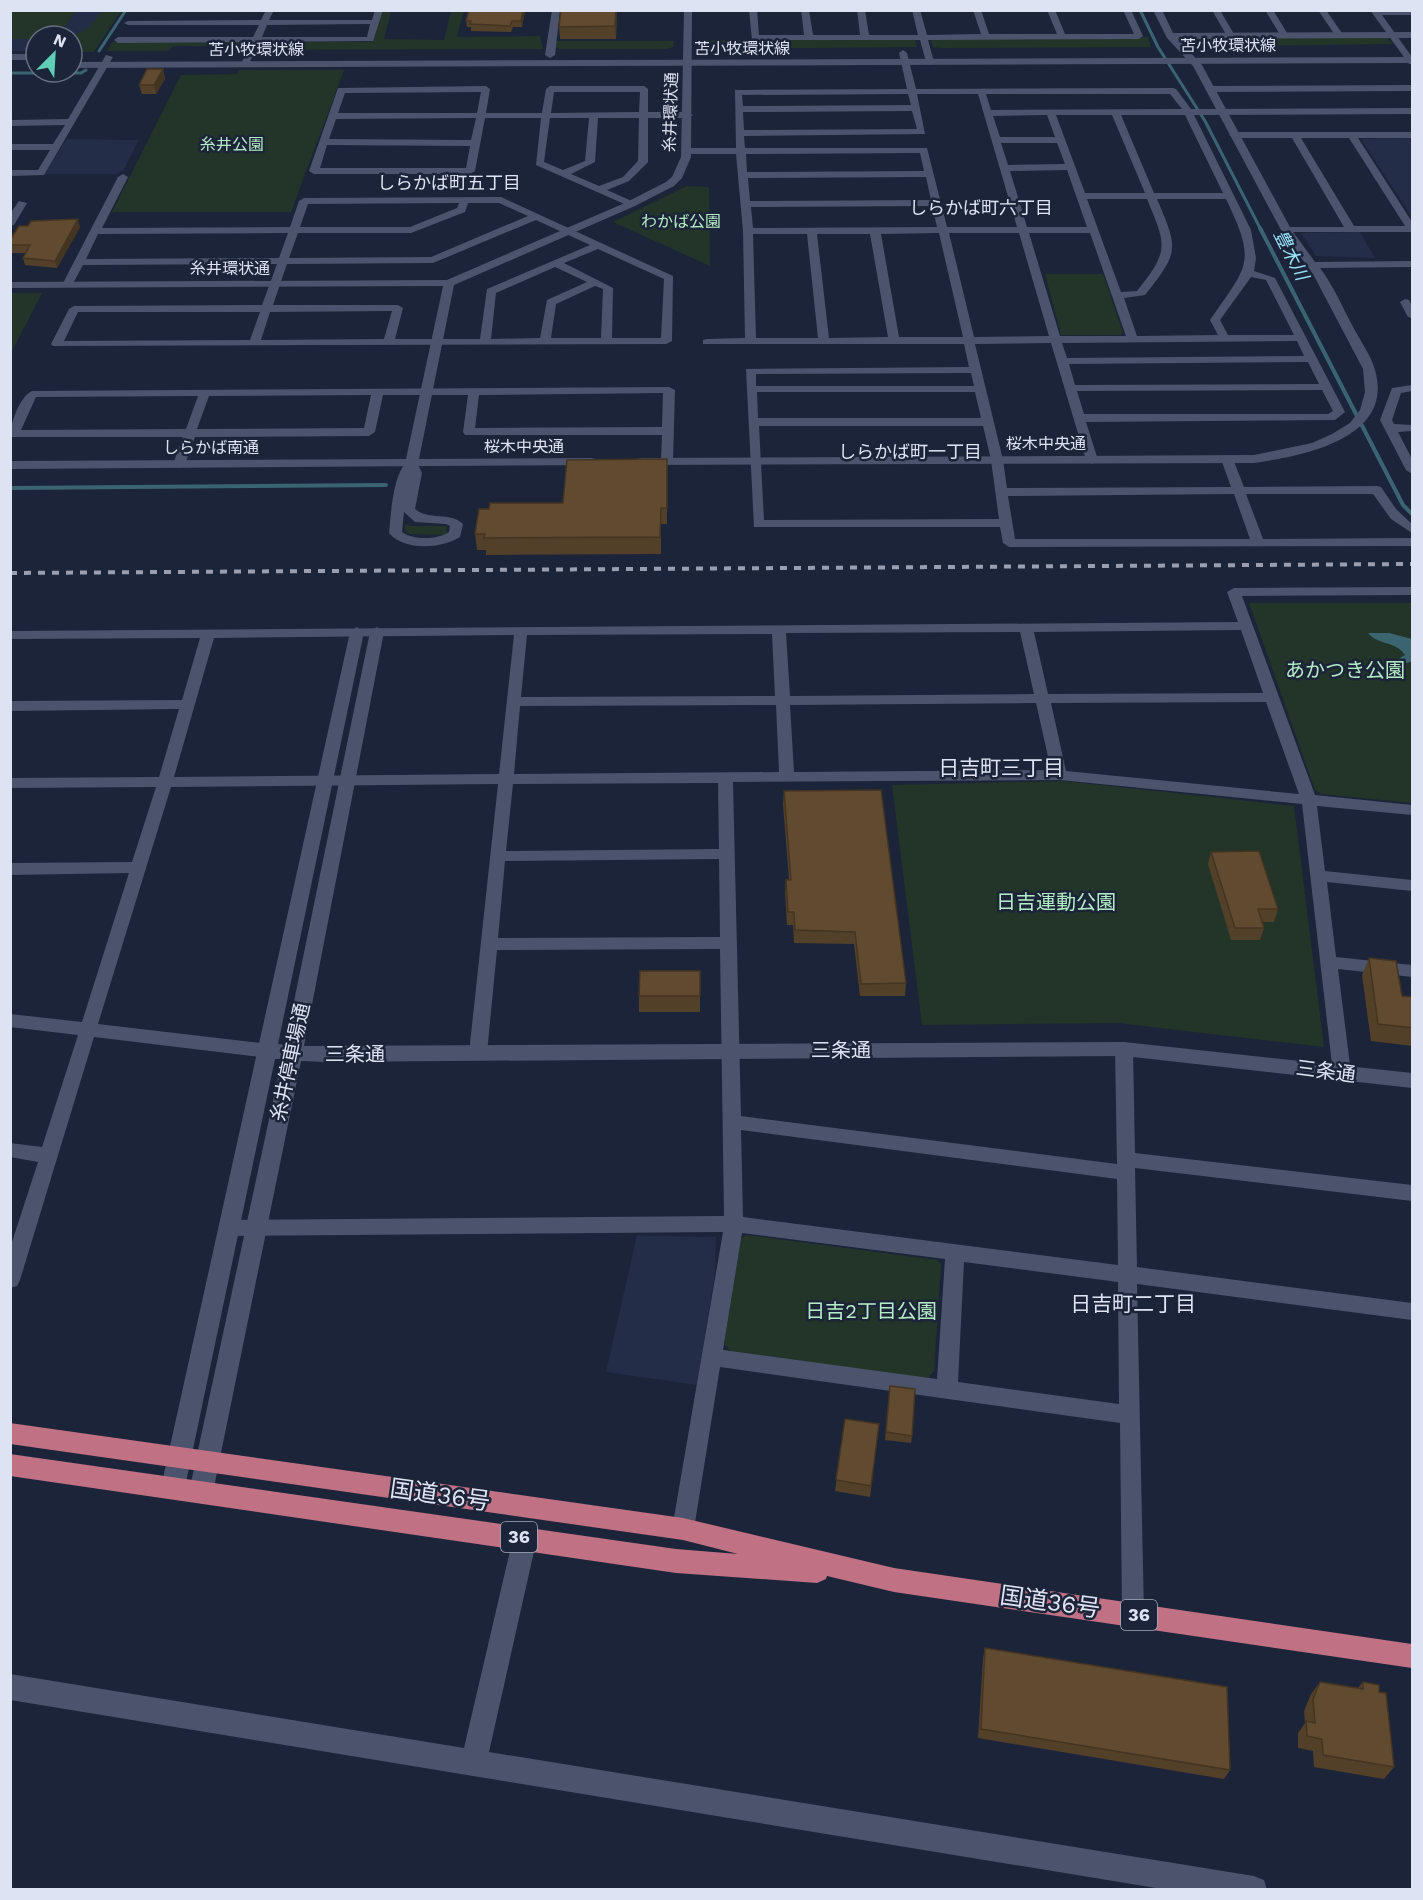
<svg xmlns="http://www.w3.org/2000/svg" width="1423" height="1900" font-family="'Work Sans','Noto Sans JP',sans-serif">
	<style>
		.built { fill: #232d48 }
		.green { fill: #223528 }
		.water { fill: #3a6570 }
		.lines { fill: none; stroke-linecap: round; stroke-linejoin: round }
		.stream-far1 { stroke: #3a6570; stroke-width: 3 }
		.stream { stroke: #3a6570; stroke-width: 4 }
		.minor { fill: #4b546c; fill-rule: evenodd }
		.tertiary { fill: #4b546c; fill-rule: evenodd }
		.secondary { fill: #4b546c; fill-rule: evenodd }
		.trunk { fill: #c07183; fill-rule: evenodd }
		.rail { stroke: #999fb1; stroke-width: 4; stroke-dasharray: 7 7; stroke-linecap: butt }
		.wall { fill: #534029 }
		.shaded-wall { fill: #443422 }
		.building { fill: #614b30; stroke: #443422; stroke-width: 1.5 }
		.labels { text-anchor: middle; stroke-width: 5; stroke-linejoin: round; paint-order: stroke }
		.far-street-label { font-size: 16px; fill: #dde3f2; stroke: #1c2439 }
		.far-park-label { font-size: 16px; fill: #b3edc4; stroke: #1c2439 }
		.far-neighbourhood-label { font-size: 18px; fill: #dde3f2; stroke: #1c2439 }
		.far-water-label { font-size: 18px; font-style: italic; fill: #97e4f8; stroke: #1c2439 }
		.shield { fill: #1c2439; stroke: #a3aaba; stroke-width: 1.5 }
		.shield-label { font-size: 18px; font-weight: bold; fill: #dde3f2 }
		.park-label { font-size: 20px; fill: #b3edc4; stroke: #1c2439 }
		.street-label { font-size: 20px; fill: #dde3f2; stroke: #1c2439 }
		.neighbourhood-label { font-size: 21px; fill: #dde3f2; stroke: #1c2439 }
		.near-street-label { font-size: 24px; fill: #dde3f2; stroke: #1c2439 }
	</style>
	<rect width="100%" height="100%" fill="#1c2439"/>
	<!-- built -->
	<g class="built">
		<polygon points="10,11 116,11 72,51 72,36 36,36 36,51 11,51"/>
		<polygon points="1412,138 1412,217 1361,139"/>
		<polygon points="66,139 139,140 123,171 116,174 45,174"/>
		<polygon points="1360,232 1375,258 1316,256 1301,233"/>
		<polygon points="637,1235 716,1237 715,1273 697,1385 606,1372"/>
	</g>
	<!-- green -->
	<g class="green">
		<polygon points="11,10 76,10 76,11 58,36 36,36 36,39 11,39"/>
		<polygon points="381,10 391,11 384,39 444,40 451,11 464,11 457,37 540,36 543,49 241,50 231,46 173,46 169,51 107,51 112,42 372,42"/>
		<polygon points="102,11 121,11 94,52 72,52 72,36 87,29"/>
		<polygon points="1148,37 1151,47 940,48 933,47 931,39"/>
		<polygon points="1183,38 1387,38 1393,44 1196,47 1187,45"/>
		<polygon points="702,40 915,40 917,47 707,49 703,48"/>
		<polygon points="556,41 674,41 673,47 666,49 562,49 556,48"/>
		<polygon points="239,70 344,70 291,212 112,212 181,75 237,74"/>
		<polygon points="687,186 709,187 710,266 613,222"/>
		<polygon points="1045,274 1103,274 1123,333 1119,335 1061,335"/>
		<polygon points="11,293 42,293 11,353 10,293"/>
		<polygon points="405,524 411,526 447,526 446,535 410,534 405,531"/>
		<polygon points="1249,603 1412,603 1412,803 1321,794 1315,790"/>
		<polygon points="1063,781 1294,806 1324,1047 1117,1023 922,1025 892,785"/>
		<polygon points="746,1235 937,1260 941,1264 934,1371 927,1379 731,1351 724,1344 741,1239"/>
	</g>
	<!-- water -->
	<path class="water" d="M1368 633H1389L1412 639V661C1407 664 1402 664 1398 659L1405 655C1396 641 1377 645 1368 633Z"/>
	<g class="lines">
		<!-- stream-far1 -->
		<g class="stream-far1">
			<polyline points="1140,10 1158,47 1205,121 1261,230"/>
			<polyline points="99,51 126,10"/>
			<polyline points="10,73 81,73 86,70"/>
		</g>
		<!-- stream -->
		<g class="stream">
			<polyline points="1260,228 1403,505 1412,514"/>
			<polyline points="10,488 386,485"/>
		</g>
		<!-- minor -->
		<g class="minor">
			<path d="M266 10H274L269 20H372L375 10H383L373 41 259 42 249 64 245 67 241 64 251 42 118 43 114 40 118 37H253L259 25H128L124 23 128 21 261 20ZM370 24 367 37H262L267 25Z"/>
			<polygon points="749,10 757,10 759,35 804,35 801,10 809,10 813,35 860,35 857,10 865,10 869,35 918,35 912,10 920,10 927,35 981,34 973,10 981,10 989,34 1057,34 1047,10 1055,10 1065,34 1134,34 1123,10 1131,10 1143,36 1139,39 928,40 934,62 930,65 926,62 920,40 752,40"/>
			<polygon points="1212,10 1220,10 1235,36 1234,38 1228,38"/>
			<polygon points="1265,10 1273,10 1289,36 1288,38 1282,38"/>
			<polygon points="1318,10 1326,10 1344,36 1343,38 1337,38"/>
			<polygon points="1370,10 1412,11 1412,15 1382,15 1412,57 1412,64 1409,64"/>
			<path d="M903 50 907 53 916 89 1173 88 1176 89 1191 109 1412 108V114L1194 115 1251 230 1256 258 1254 271 1275 278 1345 412 1335 420 1086 422 1098 460 1092 464 1086 460 1051 343 975 344 1003 460 1007 488 1231 487 1221 459 1227 455 1233 459 1244 487 1377 486 1381 487 1396 509 1412 524V533L1391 519 1373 494H1246L1263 539 1412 538V546L1009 547 1003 543 1000 527H754L746 369 969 367 964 344H703V340L707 339 745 338 743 231 736 154H688L683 151 688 148H736L735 90 907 89 899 53ZM908 94 911 105 743 106 742 95ZM917 94H978L1017 227H947L927 148H745L744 136 925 134ZM986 94H1170L1182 109 991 110ZM912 111 917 129 744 130 743 112ZM1047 115 1055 137H1000L993 116ZM1056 115H1112L1145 193H1085ZM1121 115H1185L1223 193H1154ZM1001 143H1057L1065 164 1008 165ZM920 153 924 171 747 172 746 154ZM1067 170 1087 227H1027L1010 171ZM926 177 931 200 750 201 748 178ZM1087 199H1147C1166 245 1170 250 1137 291L1121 292ZM1157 199H1226C1257 263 1248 265 1210 320L1218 335 1137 336 1124 298 1145 295C1180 251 1178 249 1157 199ZM932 206 937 227 753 228 751 207ZM939 233 963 337H899L881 234ZM949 233H1019L1049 336 974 337ZM1029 233H1090L1126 336H1060ZM753 234H807L818 338H756ZM817 234H870L888 337 829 338ZM1251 277 1266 280 1294 335H1228L1220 320ZM1297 341 1304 356 1067 358 1062 343ZM1308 362 1319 384 1075 385 1069 364ZM971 373 974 386H756V374ZM1322 390 1333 411 1328 414H1084L1077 391ZM757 392H975L981 418H758ZM759 426H983L991 460 999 519 764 520ZM1234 494 1250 539H1015L1008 496Z"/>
			<polygon points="106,55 113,57 44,175 10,176 10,170 38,170 50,150 10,150 10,144 53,144 65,125 10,126 10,120 68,119"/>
			<polygon points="1412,85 1412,91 1209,92 1205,89 1209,86"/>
			<path d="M486 86 490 89 486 113H542L546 89 550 86H644L648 89V112H688L693 115 688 118H648V162L629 181 607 190 634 202 636 204 631 207 536 165 541 118H485L475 171 470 174H314L309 171 338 88ZM481 92 477 113H338L345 93ZM554 92H640L639 112 551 113ZM476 118 471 140 329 139 336 119ZM550 118H589L585 161 563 170 544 162ZM598 118H639L638 161 623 177 599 186 571 174 595 162ZM327 145 470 146 466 168H320Z"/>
			<path d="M1412 132V138H1358L1412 222V232H1282L1281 230 1286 227H1344L1292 138H1234L1229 135 1234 132ZM1301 138H1349L1405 226H1354Z"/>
			<path d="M123 174 128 177 102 228 290 227 299 201 304 198 501 197 673 276 672 341 666 344 53 346 51 344 69 309 74 306 262 305 277 264 83 265 71 287H63L62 285 118 177ZM459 203 457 208 410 227H300L308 204ZM468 203H499L528 216 431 257 289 258 298 233H411L465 212ZM536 220 590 245 487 289 480 339H395L403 308 398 305H273L287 264 433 263ZM288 233 279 258 86 259 98 234ZM598 249 664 279 661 338H612L613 288 564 263ZM555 267 587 282 547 300 540 338 491 339 496 293ZM595 286 603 289 601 338H551L556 304ZM392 311 384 339 261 340 270 312ZM78 312H260L250 340 64 341Z"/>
			<polygon points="19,201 27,203 14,225 10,226 10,214"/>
			<polygon points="1405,299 1409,300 1412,306 1412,318 1408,317 1400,302"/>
			<polygon points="1412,385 1412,391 1401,393 1392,420 1394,424 1412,425 1412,431 1398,432 1412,459 1412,474 1406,470 1380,420 1392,388"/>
			<path d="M669 387 675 390 673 461 667 465 661 461 662 435H465L463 432 468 395H383L375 432 369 436 195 437 185 464 179 468 173 464 183 437H10C10 424 20 396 32 391ZM663 393 662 427 475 428 479 395ZM371 395 364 428 197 429 209 396ZM198 396 186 429 21 430 36 397Z"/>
			<path d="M412 459 416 460 422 473 415 509C429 521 449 511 463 524L460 537C441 549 404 551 389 533 391 515 393 465 412 459ZM404 512 415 522 446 524 450 526 449 532C437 540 413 540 402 532Z"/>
			<path d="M1412 587V595L1242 596 1315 795 1412 805V815L1317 806 1325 871 1412 880V891L1327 882 1336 957 1412 965V977L1338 969 1351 1073 1348 1078 1342 1080 1336 1078 1333 1073 1302 804 1060 780 733 782 741 1116 1117 1164 1115 1049 1118 1044 1124 1042 1130 1044 1133 1049 1135 1153 1412 1185V1201L1135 1168 1137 1267 1412 1303V1320L1137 1284 1144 1614 1141 1622 1133 1625 1125 1622 1122 1614 1120 1423 720 1367 694 1529 691 1536 683 1539 675 1536 672 1529 723 1232 229 1236 222 1234 220 1228 222 1222 229 1220 724 1216 720 949 497 950 487 1053 484 1058 478 1060 472 1058 469 1053 498 784 171 787 98 1024 268 1044 274 1046 277 1051 274 1056 268 1058 94 1037 20 1280 17 1286 10 1288V1248L38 1162 10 1157V1143L42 1147 78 1035 10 1027V1014L82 1022 129 873 10 875V863L132 862 156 787 10 788V778L159 777 179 709 10 711V701L182 700 200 638 10 639V631L1238 622 1227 592 1234 588ZM1241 630 1263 693 1048 694 1034 632ZM1020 632 1034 694 790 696 786 633ZM772 634 775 696 521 697 527 635ZM514 635 499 774 174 777 214 638ZM1266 702 1299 794 1066 771 1051 703ZM1036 703 1051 770 794 772 790 705ZM776 705 779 772 514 774 520 706ZM718 783 719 849 506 851 513 784ZM719 859 720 937 498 938 505 861ZM741 1130 1117 1179 1118 1265 743 1217ZM742 1233 945 1259 937 1379 723 1350ZM964 1262 1118 1282 1119 1404 958 1382Z"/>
		</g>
		<!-- tertiary -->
		<g class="tertiary">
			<polygon points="552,10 560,10 555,55 550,58 545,55"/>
			<polygon points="684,10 692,10 691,157 682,178 674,186 635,206 454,285 419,459 591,458 596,459 598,462 596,465 10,469 10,461 406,459 443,286 10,288 10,282 447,280 627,202 666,182 672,177 681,157"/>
			<path d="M1153 10H1162L1173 33 1412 32V38L1178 39 1202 65 1291 229 1315 262 1412 261V267L1320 268C1333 285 1342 306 1352 325 1359 339 1371 355 1375 370 1395 439 1302 456 1254 463L637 465 635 462 637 459 642 458 1254 455 1312 443 1332 434 1350 423 1360 410 1365 392 1363 369 1313 274 1281 230 1193 66 1167 38Z"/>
			<polygon points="357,627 364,632 278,1044 285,1045 370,632 377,627 384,632 304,1046 1124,1042 1412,1073 1412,1088 1124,1056 326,1062 301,1061 213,1492 209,1500 201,1503 193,1500 189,1492 282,1059 275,1059 185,1487 181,1495 173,1498 165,1495 161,1487 350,632"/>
			<polygon points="525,1527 533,1530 537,1538 489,1752 1254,1876 1264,1880 1267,1890 1168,1890 10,1700 10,1674 464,1748 513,1538 517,1530"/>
		</g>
		<!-- secondary -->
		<g class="secondary">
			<rect x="10" y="54" width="26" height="6"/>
			<polygon points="1412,57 1412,63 72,68 72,62"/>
		</g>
		<!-- trunk -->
		<polygon class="trunk" points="10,1423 683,1518 894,1568 1412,1644 1412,1668 894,1592 827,1576 826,1579 817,1583 676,1573 10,1476 10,1454 676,1549 738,1554 683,1540 10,1444"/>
		<!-- rail -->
		<polyline class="rail" points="10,573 1412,564"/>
	</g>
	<!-- wall -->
	<g class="wall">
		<polygon points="469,10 525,10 522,27 513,27 511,32 471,31 471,27 467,27 466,21"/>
		<polygon points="617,10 616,39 560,39 559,27"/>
		<polygon points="163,69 165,79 156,94 142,94 139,85"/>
		<polygon points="80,227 57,268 25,265 23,258 26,253 10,253 10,240"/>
		<polygon points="667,459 667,524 661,524 661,554 486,555 486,550 477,550 475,534 489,509 563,503"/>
		<polygon points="784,791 906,983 905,996 860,996 854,944 794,943 793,925 787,925 785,893 786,880 789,880 783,804"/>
		<polygon points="1211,852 1278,909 1274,922 1262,922 1264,928 1260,940 1231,940 1208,864"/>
		<polygon points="1369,958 1402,996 1413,997 1413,1046 1371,1041 1362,975"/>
		<polygon points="700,971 700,1012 639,1012 639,996"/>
		<polygon points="889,1393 912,1436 911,1443 885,1440"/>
		<polygon points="845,1419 879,1424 870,1497 835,1491"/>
		<polygon points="985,1648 1230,1770 1224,1779 978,1738 983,1658"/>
		<polygon points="1320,1682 1358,1688 1363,1682 1379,1692 1394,1767 1384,1779 1314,1767 1313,1751 1298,1748 1298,1733 1305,1723 1304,1711 1311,1694"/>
	</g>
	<!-- shaded-wall -->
	<g class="shaded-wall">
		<polygon points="523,10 525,10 522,27 521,21"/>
		<polygon points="616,10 617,10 616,39 615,26"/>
		<polygon points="163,69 165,79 156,94 154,85"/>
		<polygon points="78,219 80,227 57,268 55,261"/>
	</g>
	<!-- building -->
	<g class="building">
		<polygon points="469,10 523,10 521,21 512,21 510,26 470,24 471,21 466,21"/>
		<polygon points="561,10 616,10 615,26 559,27"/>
		<polygon points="147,69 163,69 154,85 139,85"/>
		<polygon points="78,219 55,261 23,258 30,245 10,245 10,240 19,226 28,226 31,221"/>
		<polygon points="667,459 667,508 661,508 660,537 484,538 485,534 475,534 479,509 489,509 490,503 563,503 567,460"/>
		<polygon points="881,790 906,983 861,984 855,932 795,930 794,912 788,912 786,880 791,880 784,791"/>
		<polygon points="1259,851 1278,909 1258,909 1264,928 1235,928 1211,852"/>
		<polygon points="1369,958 1396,961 1402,996 1413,997 1413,1028 1378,1024"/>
		<polygon points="640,971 700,971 700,996 639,996"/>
		<polygon points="890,1386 915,1389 912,1436 886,1432"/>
		<polygon points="845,1419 879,1424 871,1486 836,1480"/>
		<polygon points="985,1648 1227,1687 1230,1770 981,1729"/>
		<polygon points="1320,1682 1363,1689 1363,1682 1379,1685 1379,1692 1386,1693 1394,1767 1323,1755 1322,1739 1307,1736 1306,1721 1315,1723 1313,1699"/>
	</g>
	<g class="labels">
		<!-- far-street labels -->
		<g class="far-street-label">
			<text x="1228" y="51">苫小牧環状線</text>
			<text x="742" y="54">苫小牧環状線</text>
			<text x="256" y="55">苫小牧環状線</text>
			<text transform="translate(670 112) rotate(-88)" y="6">糸井環状通</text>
			<text x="230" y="274">糸井環状通</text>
			<text x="1046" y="449">桜木中央通</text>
			<text x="524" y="452">桜木中央通</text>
			<text x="211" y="453">しらかば南通</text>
		</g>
		<!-- far-park labels -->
		<g class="far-park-label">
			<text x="232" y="150">糸井公園</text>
			<text x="681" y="227">わかば公園</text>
		</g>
		<!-- far-neighbourhood labels -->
		<g class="far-neighbourhood-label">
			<text x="449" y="189">しらかば町五丁目</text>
			<text x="981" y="214">しらかば町六丁目</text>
			<text x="910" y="458">しらかば町一丁目</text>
		</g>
		<!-- far-water labels -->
		<g class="far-water-label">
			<text transform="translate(1291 255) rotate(63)" y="6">豊木川</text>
		</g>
		<!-- shield labels -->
		<g class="shield">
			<rect x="501" y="1522" width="36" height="30" rx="4.5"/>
			<rect x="1121" y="1600" width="36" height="30" rx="4.5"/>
		</g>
		<g class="shield-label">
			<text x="519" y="1543">36</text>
			<text x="1139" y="1621">36</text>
		</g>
		<!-- park labels -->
		<g class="park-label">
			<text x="1345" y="677">あかつき公園</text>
			<text x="1056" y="909">日吉運動公園</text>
			<text x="871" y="1318">日吉2丁目公園</text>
		</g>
		<!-- street labels -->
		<g class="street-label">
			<text x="841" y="1057">三条通</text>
			<text x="355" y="1061">三条通</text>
			<text transform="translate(290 1062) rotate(-78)" y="7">糸井停車場通</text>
			<text transform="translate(1326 1071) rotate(7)" y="7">三条通</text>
		</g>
		<!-- neighbourhood labels -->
		<g class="neighbourhood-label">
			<text x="1001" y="775">日吉町三丁目</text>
			<text x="1133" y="1311">日吉町二丁目</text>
		</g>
		<!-- near-street labels -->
		<g class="near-street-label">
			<text transform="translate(440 1495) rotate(8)" y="8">国道36号</text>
			<text transform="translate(1050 1602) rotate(8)" y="8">国道36号</text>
		</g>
	</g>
	<!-- border -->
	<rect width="1423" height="1900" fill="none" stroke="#dde3f2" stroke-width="24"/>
	<!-- north arrow -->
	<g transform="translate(54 54) rotate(24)"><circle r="28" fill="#1c2439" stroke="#697083" stroke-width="1.5"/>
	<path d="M0-4.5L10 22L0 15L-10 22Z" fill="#5eceb7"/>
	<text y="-9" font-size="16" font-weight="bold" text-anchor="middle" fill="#dde3f2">N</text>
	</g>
</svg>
